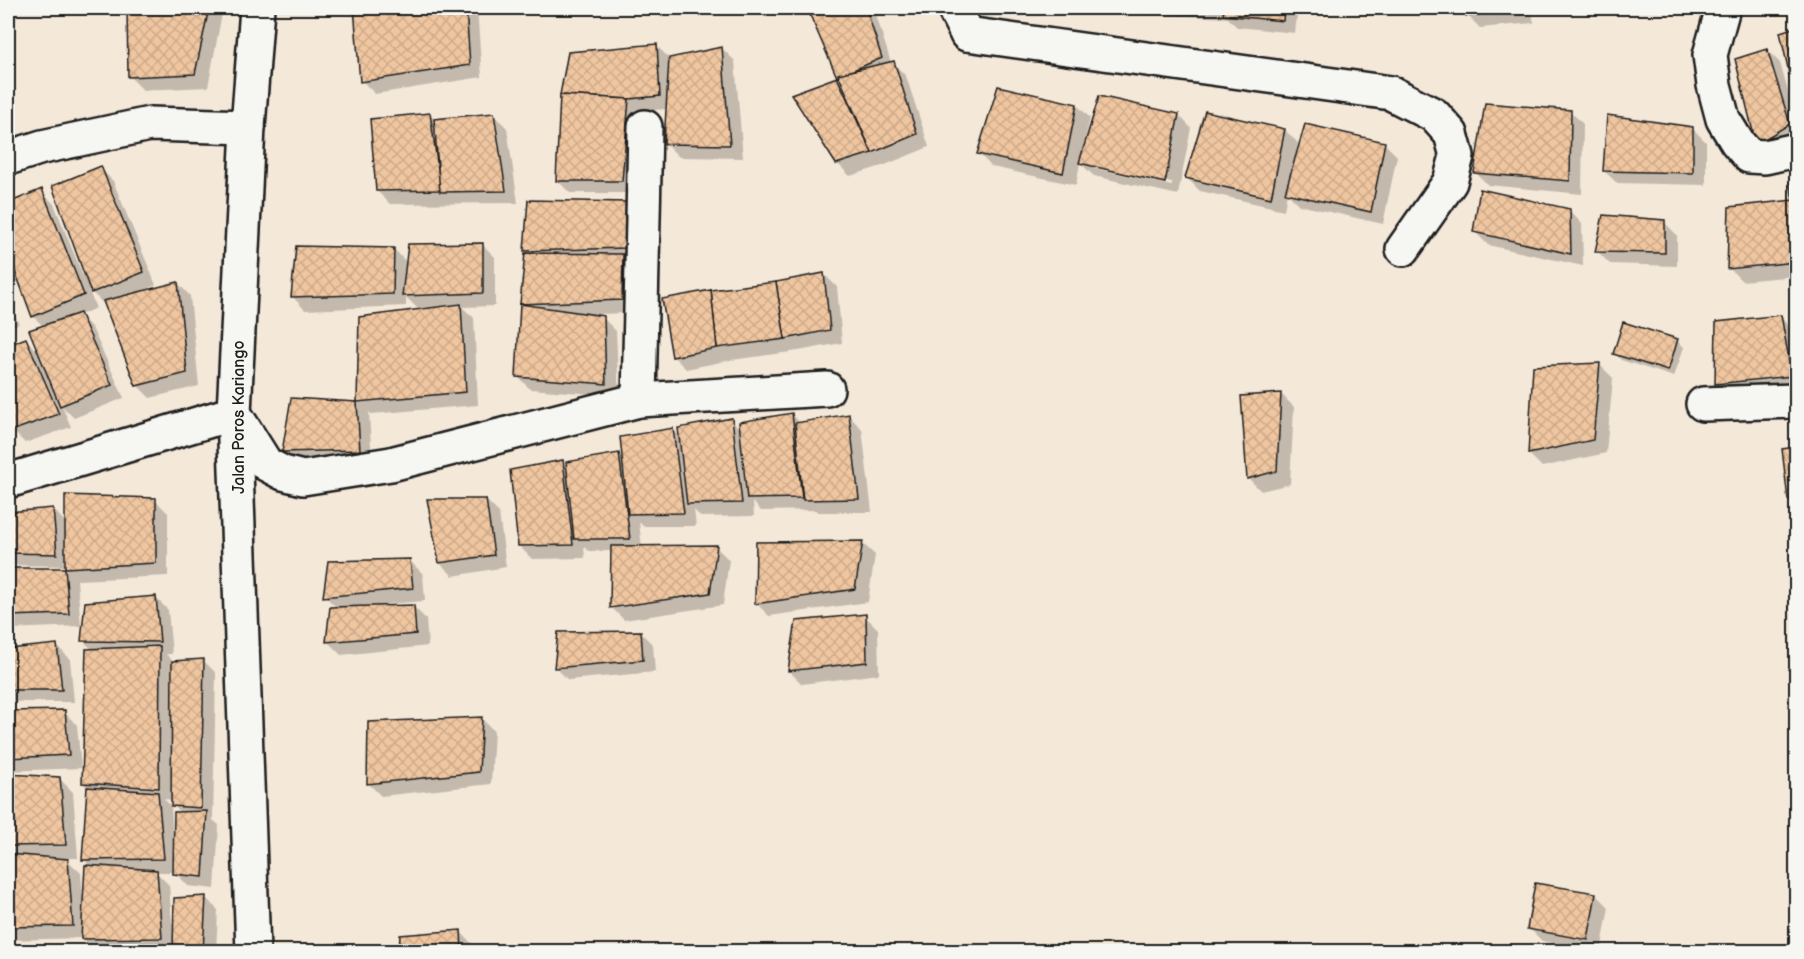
<svg xmlns="http://www.w3.org/2000/svg" width="1804" height="959" font-family="'Balsamiq Sans',sans-serif">
	<style>
		.shadow { fill: #0003; fill-rule: evenodd }
		.building { fill: url(#building-cross-hatch); stroke: #1c1c1c; stroke-width: 1.5 }
		.lines { fill: none; stroke-linecap: round; stroke-linejoin: round }
		.street-casing { stroke: #1c1c1c; stroke-width: 38 }
		.secondary-casing { stroke: #1c1c1c; stroke-width: 38 }
		.street { stroke: #f6f6f2; stroke-width: 33 }
		.secondary { stroke: #f6f6f2; stroke-width: 33 }
		.labels { text-anchor: middle; stroke-width: 4.5; stroke-linejoin: round; paint-order: stroke }
		.street-label { font-size: 16px; fill: #1c1c1c; stroke: #f6f6f2 }
	</style>
	<defs>
		<pattern id="building-cross-hatch" width="8" height="8" patternUnits="userSpaceOnUse" patternTransform="scale(1.5)"><rect width="8" height="8" fill="#f0c6a0"/><path d="M0 0l8 8M0 8l8-8" fill="none" stroke="#cdaa89"/></pattern>
	</defs>
	<rect width="100%" height="100%" fill="#f4e8d9"/>
	<filter id="ink" filterUnits="userSpaceOnUse"><feTurbulence type="fractalNoise" baseFrequency=".0167" numOctaves="2"/><feDisplacementMap in="SourceGraphic" scale="12" xChannelSelector="R" yChannelSelector="G"/><feConvolveMatrix kernelMatrix="1 2 1 2 8 2 1 2 1" color-interpolation-filters="sRGB"/></filter>
	<g filter="url(#ink)">
		<!-- shadow -->
		<g class="shadow">
			<polygon points="128,8 223,8 208,87 143,90 130,77"/>
			<polygon points="355,8 477,8 482,77 375,94 362,81"/>
			<polygon points="809,8 874,8 891,63 893,63 906,76 929,147 885,165 850,176 837,163 837,79 845,87 847,85 838,77"/>
			<polygon points="1134,8 1298,8 1295,33 1237,27 1228,18 1141,14"/>
			<polygon points="1466,8 1531,8 1534,23 1480,28 1467,15"/>
			<polygon points="1796,28 1796,99 1781,33"/>
			<polygon points="657,46 670,59 722,48 735,61 743,158 679,157 666,144 667,109 642,111 635,193 570,193 557,180"/>
			<polygon points="1767,50 1780,63 1796,120 1796,141 1757,144"/>
			<path d="M1077 105 1090 118 1084 143H1087L1179 115 1191 128 1178 195 1094 176 1080 163 1076 185 992 167 979 154ZM1094 165 1172 183V186L1094 168Z"/>
			<polygon points="1570,111 1583,124 1582,194 1488,185 1475,172"/>
			<polygon points="430,115 436,121 494,115 507,128 518,203 390,204 377,191"/>
			<polygon points="1693,129 1706,142 1706,185 1617,183 1604,171"/>
			<polygon points="1285,130 1298,143 1295,157 1297,158 1384,143 1397,156 1383,224 1299,205 1287,193 1284,210 1200,191 1187,178"/>
			<polygon points="100,168 113,181 156,285 141,291 142,293 178,283 190,296 199,386 150,398 137,385 105,305 88,289 96,308 80,315 92,328 124,398 74,418 62,406 71,427 25,443 12,430 8,419 8,346 26,340 40,354 44,327 33,316 8,248 8,204 41,191 54,204 83,276 86,275"/>
			<polygon points="1796,183 1796,276 1742,281 1729,268 1795,201 1792,184"/>
			<polygon points="626,203 634,313 593,314 593,316 603,318 616,331 619,396 530,389 517,376 521,304 526,254 529,254 525,250"/>
			<polygon points="1569,210 1582,224 1583,266 1488,245 1475,232"/>
			<polygon points="1664,222 1677,235 1677,266 1610,264 1597,251"/>
			<polygon points="482,244 495,257 495,306 462,307 474,318 478,405 371,414 369,412 372,463 296,464 284,451 356,403 358,406 361,318 425,310 425,308 417,308 406,297 406,306 305,310 293,297 394,249 407,263"/>
			<polygon points="824,274 837,287 842,343 798,351 731,360 686,369 673,356 776,284"/>
			<polygon points="8,298 19,324 8,328"/>
			<polygon points="1780,317 1793,330 1796,348 1796,390 1729,396 1716,383"/>
			<polygon points="1677,341 1684,347 1674,377 1621,360 1615,353"/>
			<polygon points="1600,365 1613,378 1606,453 1542,467 1529,454 1535,367"/>
			<polygon points="1281,394 1294,407 1290,484 1261,491 1248,478"/>
			<polygon points="792,414 801,424 849,416 862,429 872,512 818,512 816,510 761,511 753,502 754,516 701,517 694,510 696,526 643,526 639,522 642,547 716,547 729,560 723,605 624,620 611,607 612,551 589,551 584,547 585,558 532,559 519,546 562,462 568,467 619,454 624,460 673,430 681,438 731,420 741,430"/>
			<polygon points="1796,449 1796,506 1789,499 1784,450"/>
			<polygon points="155,500 168,513 168,576 77,580 81,626 8,629 8,570 66,570 66,566 8,565 8,514 53,509 66,523"/>
			<polygon points="486,500 499,513 506,567 453,576 440,563"/>
			<polygon points="862,543 875,555 868,602 769,616 756,603"/>
			<polygon points="410,561 423,574 425,601 387,604 387,607 413,606 426,619 428,646 341,655 328,642 337,608 325,596"/>
			<path d="M155 597 168 610 172 654H166L172 660V663L203 660 216 673 213 820 219 825 215 889 188 886 175 872H156L169 885 172 923H175L205 897 218 910 216 952 95 951 83 938 8 940V775L60 779 73 792 78 858H65L81 873 83 900H85L91 867 84 859 88 788 83 783 93 650 82 640ZM164 799 173 800V805L181 813 175 837 173 838 171 806Z"/>
			<polygon points="865,616 878,629 879,674 802,684 789,671"/>
			<polygon points="640,632 653,645 655,672 568,680 555,667"/>
			<polygon points="57,646 70,659 74,702 8,702 8,651"/>
			<polygon points="8,712 64,712 77,725 81,768 8,771"/>
			<polygon points="481,718 494,731 491,784 381,796 368,783"/>
			<polygon points="1596,894 1609,907 1601,952 1542,941 1529,928"/>
			<polygon points="461,932 473,945 474,952 400,952"/>
		</g>
		<!-- building -->
		<g class="building">
			<polygon points="127,8 209,8 195,74 128,77"/>
			<polygon points="354,8 466,8 470,65 360,82"/>
			<polygon points="807,8 866,8 882,58 837,77"/>
			<polygon points="1224,8 1284,8 1283,21 1223,15"/>
			<polygon points="1464,8 1521,8 1521,10 1466,16"/>
			<polygon points="1796,27 1796,105 1780,32"/>
			<polygon points="657,44 660,96 629,99 560,95 568,52"/>
			<polygon points="722,47 730,145 664,144 669,58"/>
			<polygon points="1767,49 1790,124 1756,144 1735,59"/>
			<polygon points="894,61 917,134 872,153 838,74"/>
			<polygon points="837,77 872,153 836,164 791,94"/>
			<polygon points="998,86 1077,104 1063,173 977,154"/>
			<polygon points="560,95 629,99 622,181 556,181"/>
			<polygon points="1099,96 1179,114 1165,183 1079,163"/>
			<polygon points="1485,103 1571,110 1570,181 1474,173"/>
			<polygon points="1205,111 1285,129 1271,198 1185,178"/>
			<polygon points="430,113 441,190 376,191 370,119"/>
			<polygon points="494,113 506,191 440,192 434,119"/>
			<polygon points="1607,115 1693,127 1693,173 1603,171"/>
			<polygon points="1305,124 1385,142 1371,212 1285,193"/>
			<polygon points="101,166 144,272 91,293 52,186"/>
			<polygon points="1796,181 1796,218 1790,183"/>
			<polygon points="42,189 84,295 32,317 8,252 8,203"/>
			<polygon points="1480,189 1570,209 1571,254 1473,232"/>
			<polygon points="528,200 627,202 626,248 524,251"/>
			<polygon points="1793,200 1796,218 1796,262 1727,269 1729,207"/>
			<polygon points="1603,215 1665,220 1665,253 1595,252"/>
			<polygon points="483,243 483,293 402,296 408,244"/>
			<polygon points="296,246 394,248 393,294 291,297"/>
			<polygon points="525,253 623,254 622,300 520,304"/>
			<polygon points="824,273 830,330 785,339 776,282"/>
			<polygon points="178,282 187,373 136,386 103,301"/>
			<polygon points="776,282 785,339 717,348 711,290"/>
			<polygon points="711,290 717,348 672,357 662,299"/>
			<polygon points="461,304 466,392 357,402 359,317"/>
			<polygon points="520,304 604,316 606,384 516,377"/>
			<polygon points="80,313 112,385 60,406 29,330"/>
			<polygon points="1781,315 1792,376 1715,384 1716,322"/>
			<polygon points="1623,322 1678,339 1668,371 1613,354"/>
			<polygon points="26,338 59,414 11,431 8,423 8,345"/>
			<polygon points="1600,363 1593,440 1528,454 1533,366"/>
			<polygon points="1281,393 1277,471 1247,479 1241,396"/>
			<polygon points="291,398 357,402 360,450 282,452"/>
			<polygon points="792,413 802,498 747,499 739,422"/>
			<polygon points="849,414 859,499 803,500 795,423"/>
			<polygon points="732,418 742,503 687,504 678,428"/>
			<polygon points="673,428 684,513 628,514 620,437"/>
			<polygon points="1796,447 1796,499 1788,500 1782,449"/>
			<polygon points="619,453 630,539 574,539 566,462"/>
			<polygon points="563,460 573,545 518,546 510,470"/>
			<polygon points="65,495 156,498 156,563 65,568"/>
			<polygon points="427,499 486,499 494,555 439,563"/>
			<polygon points="53,508 57,554 8,553 8,512"/>
			<polygon points="863,541 855,589 755,604 756,542"/>
			<polygon points="717,545 710,593 610,608 611,546"/>
			<polygon points="410,559 413,588 323,597 328,561"/>
			<polygon points="8,568 65,568 69,614 8,616"/>
			<polygon points="156,596 160,642 81,641 85,602"/>
			<polygon points="414,605 416,634 326,642 330,607"/>
			<polygon points="866,614 867,662 788,671 796,621"/>
			<polygon points="641,631 643,660 554,668 558,632"/>
			<polygon points="57,644 62,690 8,690 8,649"/>
			<polygon points="160,646 159,788 82,783 86,649"/>
			<polygon points="204,659 201,808 171,806 172,661"/>
			<polygon points="65,710 69,755 8,758 8,711"/>
			<polygon points="482,717 479,772 367,784 368,722"/>
			<polygon points="8,774 60,777 66,845 8,846"/>
			<polygon points="87,787 158,792 164,859 82,860"/>
			<polygon points="207,811 203,877 173,874 174,812"/>
			<polygon points="8,854 68,859 73,926 8,927"/>
			<polygon points="85,865 157,870 162,938 81,939"/>
			<polygon points="1535,883 1596,893 1588,940 1527,929"/>
			<polygon points="206,896 203,952 173,952 174,898"/>
			<polygon points="461,930 462,952 399,952 400,935"/>
		</g>
		<g class="lines">
			<defs>
				<g id="street">
					<polyline points="954,8 967,34"/>
					<polyline points="1723,8 1710,55 1714,85 1723,119 1737,142 1749,156 1765,157 1796,150"/>
					<polyline points="967,34 1391,93 1434,115 1451,134 1457,156 1450,182 1403,249"/>
					<polyline points="248,127 257,8"/>
					<polyline points="639,400 645,127"/>
					<polyline points="1703,404 1796,401"/>
					<polyline points="8,481 234,413 266,464 283,473 303,478 391,464 639,400 827,389"/>
				</g>
				<polyline id="secondary" points="8,158 42,147 150,124 248,127 234,413 253,952"/>
			</defs>
			<!-- street casing -->
			<use href="#street" class="street-casing"/>
			<!-- secondary casing -->
			<use href="#secondary" class="secondary-casing"/>
			<!-- street -->
			<use href="#street" class="street"/>
			<!-- secondary -->
			<use href="#secondary" class="secondary"/>
		</g>
	</g>
	<g class="labels">
		<!-- street labels -->
		<g class="street-label">
			<text transform="translate(238 417) rotate(-90)" y="6">Jalan Poros Kariango</text>
		</g>
	</g>
	<!-- margin -->
	<rect width="1804" height="959" fill="none" stroke="#f6f6f2" stroke-width="30"/>
	<rect x="15" y="15" width="1774" height="929" fill="none" stroke="#1c1c1c" stroke-width="2" filter="url(#ink)"/>
</svg>
